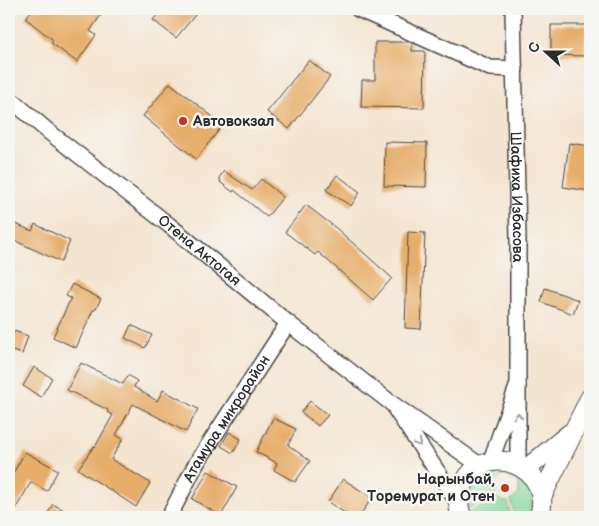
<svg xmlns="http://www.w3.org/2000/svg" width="599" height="526" font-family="'Balsamiq Sans',sans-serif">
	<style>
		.green { fill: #83d799; stroke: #578162 }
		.building { fill: #e7ae6b }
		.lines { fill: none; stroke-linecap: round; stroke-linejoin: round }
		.minor-casing { stroke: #494744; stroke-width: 18 }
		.tertiary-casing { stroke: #494744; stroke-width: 21 }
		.minor { stroke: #fff; stroke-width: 15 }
		.tertiary { stroke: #fff; stroke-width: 19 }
		.oneway { stroke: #a0a0a0 }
		.poi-dot { fill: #c8321e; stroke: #f6f6f2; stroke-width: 2 }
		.labels { text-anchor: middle; stroke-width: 5; stroke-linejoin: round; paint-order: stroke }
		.poi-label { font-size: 15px; font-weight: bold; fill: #2b2b2b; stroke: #f6f6f2; text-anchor: start }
		.street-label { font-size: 15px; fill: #2b2b2b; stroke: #f6f6f2 }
	</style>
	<rect width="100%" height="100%" fill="#f6f6f2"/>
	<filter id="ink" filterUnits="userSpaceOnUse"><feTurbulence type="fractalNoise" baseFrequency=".02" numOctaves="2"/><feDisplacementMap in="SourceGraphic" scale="10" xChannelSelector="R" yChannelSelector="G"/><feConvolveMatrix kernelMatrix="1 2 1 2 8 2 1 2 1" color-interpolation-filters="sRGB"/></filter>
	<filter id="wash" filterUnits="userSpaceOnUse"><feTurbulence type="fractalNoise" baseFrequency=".0096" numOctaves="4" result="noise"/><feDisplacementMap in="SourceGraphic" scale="20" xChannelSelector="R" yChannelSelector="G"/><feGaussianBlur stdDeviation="1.12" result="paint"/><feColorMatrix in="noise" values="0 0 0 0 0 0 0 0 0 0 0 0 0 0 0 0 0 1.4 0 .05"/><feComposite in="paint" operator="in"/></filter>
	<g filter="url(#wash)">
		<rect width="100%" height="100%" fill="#f4e5d1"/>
		<!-- green -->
		<g class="green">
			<path d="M500 470C527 475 537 491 530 517H515L511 500 519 494 518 481 504 475 493 483 496 494 467 509C467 486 477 474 500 470Z"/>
			<polygon points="497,497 501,501 508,502 511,517 471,517 469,513"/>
		</g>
		<g id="blocks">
			<!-- building -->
			<g class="building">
				<polygon points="33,9 105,9 90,31 96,35 77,62 51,43 53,40 25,18"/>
				<polygon points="162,9 200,9 176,38 153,20"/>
				<polygon points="551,25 586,25 585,56 551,55"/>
				<polygon points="375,42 410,42 412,43 412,51 425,51 424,108 361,107 362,80 375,80"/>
				<polygon points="309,60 330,77 289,129 267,112"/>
				<polygon points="170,83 223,125 196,159 143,116"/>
				<polygon points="385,142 427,143 426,187 384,186"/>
				<polygon points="569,143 590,146 590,191 563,187"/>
				<polygon points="224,171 252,190 261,179 283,197 267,217 234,190 233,192 220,182 221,180 219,178"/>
				<polygon points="337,175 360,192 351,206 326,190"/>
				<polygon points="306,205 336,228 392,278 373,300 318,252 315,255 285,232"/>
				<polygon points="9,221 32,231 35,224 70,241 61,262 9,238"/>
				<polygon points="408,232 425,233 421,329 405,328"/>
				<polygon points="72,284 101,299 95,310 93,310 76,348 53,337 71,298 66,296"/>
				<polygon points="545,288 578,300 573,314 541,302"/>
				<polygon points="131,325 152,335 145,348 125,338"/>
				<polygon points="14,331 28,336 22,354 9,350"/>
				<polygon points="81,363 123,384 128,375 137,381 134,387 157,401 163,390 198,409 186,432 133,404 116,435 123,439 111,459 150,483 136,507 78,469 94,446 95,447 113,415 107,412 108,410 67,390"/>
				<polygon points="34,367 52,378 41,397 23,386"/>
				<polygon points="310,401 328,415 318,426 301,412"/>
				<polygon points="273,418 296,429 288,445 310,461 295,482 274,470 277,463 256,452"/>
				<polygon points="229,432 241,439 233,453 221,446"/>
				<polygon points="25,452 58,470 47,491 31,482 11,517 9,517 9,481"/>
				<polygon points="208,471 237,487 221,516 192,499"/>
				<polygon points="343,479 372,498 359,517 351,517 328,502"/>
				<polygon points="53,504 76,517 46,517"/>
			</g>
		</g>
	</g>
	<g filter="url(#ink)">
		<use href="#blocks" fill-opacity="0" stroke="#494744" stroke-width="1"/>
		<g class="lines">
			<defs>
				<g id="minor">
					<polyline points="358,9 490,68 515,69"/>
					<path id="s1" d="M513 9 518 239V384"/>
					<path id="s2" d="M9 98 49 132 169 225 288 323 391 403 481 466"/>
					<polyline points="396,410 459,504"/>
					<polyline points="490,463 518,384 518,465"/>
					<path id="s3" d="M169 517 196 464 288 323"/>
				</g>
				<g id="tertiary">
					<polyline points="525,470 569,434"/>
					<polyline points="542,496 590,398"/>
					<path d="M462 517C457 506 458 494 464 483 488 438 556 469 539 517"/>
				</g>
			</defs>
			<!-- minor casing -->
			<use href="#minor" class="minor-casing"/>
			<!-- tertiary casing -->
			<use href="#tertiary" class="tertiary-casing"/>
			<!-- minor -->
			<use href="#minor" class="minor"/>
			<!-- tertiary -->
			<use href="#tertiary" class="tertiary"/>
		</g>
		<!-- one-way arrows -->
		<defs><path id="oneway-chevron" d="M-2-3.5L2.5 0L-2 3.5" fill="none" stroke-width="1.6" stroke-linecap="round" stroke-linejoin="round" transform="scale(1.25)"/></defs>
		<g class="oneway">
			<use href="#oneway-chevron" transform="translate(518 416) rotate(-90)"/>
			<use href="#oneway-chevron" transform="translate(418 443) rotate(56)"/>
		</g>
	</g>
	<!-- markers -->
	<g class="poi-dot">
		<circle cx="183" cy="121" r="5"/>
		<circle cx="505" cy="488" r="5"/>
	</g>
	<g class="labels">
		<!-- poi labels -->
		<g class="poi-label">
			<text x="193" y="126">Автовокзал</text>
			<text x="495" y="484" text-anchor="end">Нарынбай,<tspan x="495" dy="17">Торемурат и Отен</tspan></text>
		</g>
		<!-- street labels -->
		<g class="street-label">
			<text dy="5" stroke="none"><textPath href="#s1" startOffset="188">Шафиха Избасова</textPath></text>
			<text dy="5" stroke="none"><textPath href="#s2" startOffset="244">Отена Актогая</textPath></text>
			<text dy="5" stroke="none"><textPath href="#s3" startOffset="114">Атамура микрорайон</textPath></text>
		</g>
	</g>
	<!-- margin -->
	<rect width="599" height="526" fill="none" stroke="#f6f6f2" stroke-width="30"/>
	<!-- north arrow -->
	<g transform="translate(546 52) rotate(291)" stroke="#f6f6f2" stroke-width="4" paint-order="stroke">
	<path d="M0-4L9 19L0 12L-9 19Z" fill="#2b2b2b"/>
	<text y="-8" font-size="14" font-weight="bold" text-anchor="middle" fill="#2b2b2b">С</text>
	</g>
</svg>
